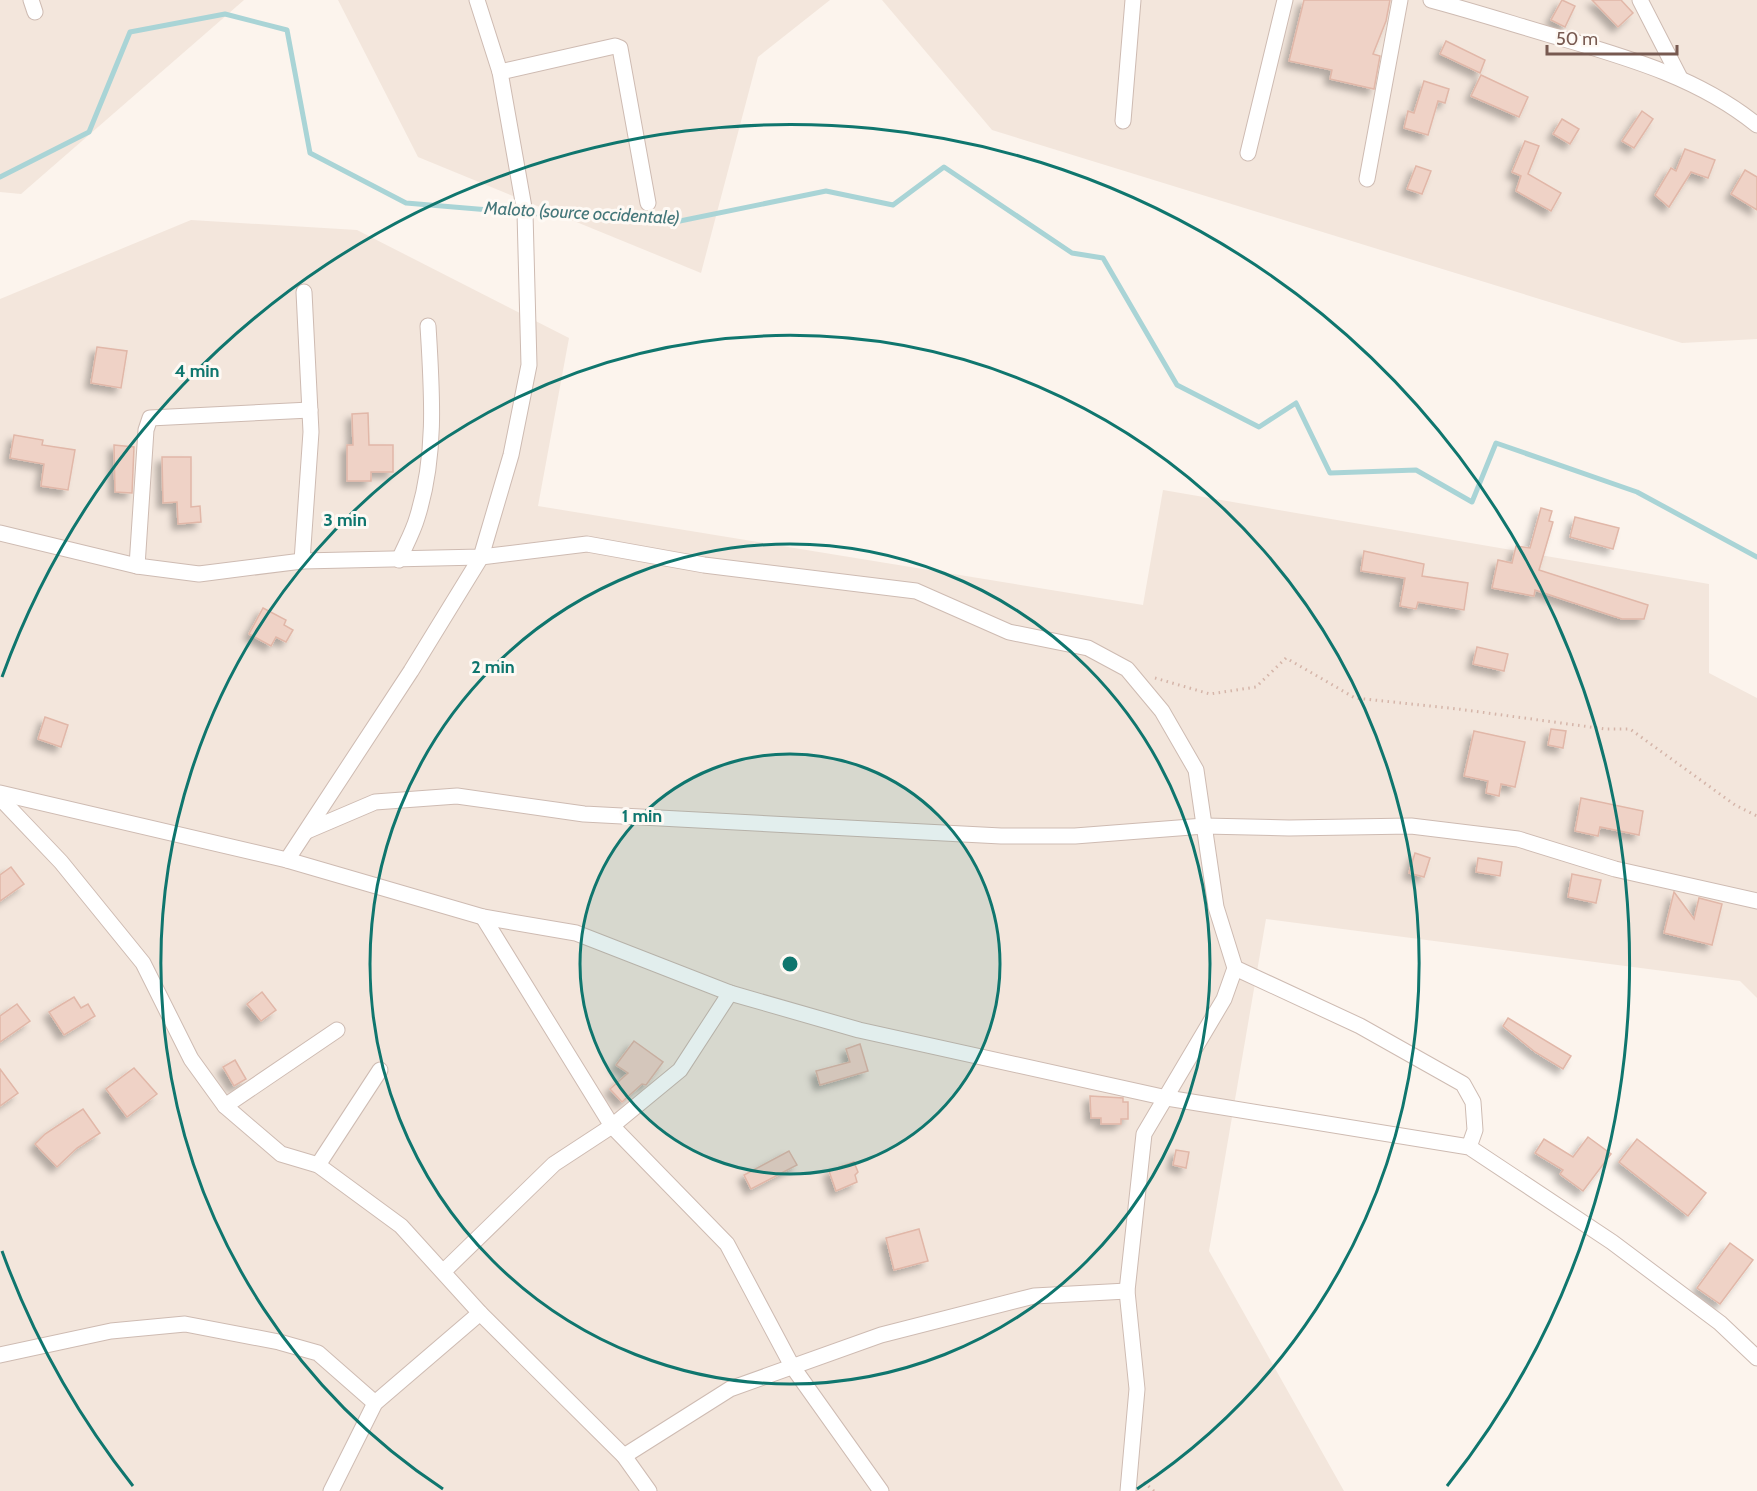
<svg xmlns="http://www.w3.org/2000/svg" width="1757" height="1491" font-family="Cabin,sans-serif">
	<style>
		.residential { fill: #f3e6dc }
		.lines { fill: none; stroke-linecap: round; stroke-linejoin: round }
		.stream { stroke: #a9d4d6; stroke-width: 5 }
		.building { fill: #efd2c6; stroke: #e1b7a8; stroke-width: 1.5; filter: url(#shadow) }
		.street-casing { stroke: #cebbb2; stroke-width: 17 }
		.path { stroke: #d5b5a9; stroke-width: 3; stroke-dasharray: 1.5 4.5; stroke-linecap: butt }
		.street { stroke: #fff; stroke-width: 15 }
		.ring { fill: none; stroke: #0f766e; stroke-width: 3 }
		.labels { text-anchor: middle; stroke-width: 6; stroke-linejoin: round; paint-order: stroke }
		.water-label { font-size: 18px; font-style: italic; fill: #44777a; stroke: #fef9f4 }
		.centre { fill: #0f766e; stroke: #fef9f4; stroke-width: 3 }
		.ring-label { font-size: 18px; text-anchor: middle; font-weight: bold; fill: #0f766e; stroke: #fef9f4; stroke-width: 6; stroke-linejoin: round; paint-order: stroke }
	</style>
	<defs>
		<filter id="shadow"><feDropShadow dx="-5.5" dy="5.5" stdDeviation="3" flood-color="#0004"/></filter>
	</defs>
	<rect width="100%" height="100%" fill="#fcf4ed"/>
	<!-- residential -->
	<g class="residential">
		<polygon points="0,0 244,0 21,194 0,192"/>
		<polygon points="338,0 830,0 758,57 701,273 418,157"/>
		<polygon points="882,0 1757,0 1757,339 1682,343 992,130"/>
		<polygon points="191,220 357,230 569,338 538,506 1143,605 1163,490 1709,584 1709,673 1757,698 1757,998 1740,981 1266,919 1209,1251 1344,1491 0,1491 0,299"/>
	</g>
	<g class="lines">
		<!-- stream -->
		<polyline class="stream" points="0,177 89,132 130,32 225,14 287,30 310,153 406,203 525,213 675,222 826,191 893,205 944,167 1072,253 1103,258 1177,385 1259,427 1296,403 1330,473 1416,470 1472,502 1496,443 1637,492 1757,557"/>
	</g>
	<!-- building -->
	<g class="building">
		<polygon points="1304,0 1390,0 1386,21 1373,54 1380,56 1374,89 1330,79 1332,70 1289,61"/>
		<polygon points="1562,0 1575,6 1565,27 1551,20"/>
		<polygon points="1592,0 1621,0 1633,13 1618,27"/>
		<polygon points="1446,41 1485,60 1480,73 1440,54"/>
		<polygon points="1481,75 1528,97 1519,117 1471,96"/>
		<polygon points="1424,81 1449,89 1445,103 1438,101 1428,135 1404,128 1408,111 1414,113"/>
		<polygon points="1642,111 1653,119 1634,148 1622,141"/>
		<polygon points="1562,119 1579,129 1570,144 1553,134"/>
		<polygon points="1525,141 1539,146 1528,174 1561,193 1551,211 1516,191 1521,176 1512,172"/>
		<polygon points="1685,149 1715,160 1708,178 1691,172 1669,207 1655,195 1671,168 1676,171"/>
		<polygon points="1416,166 1431,171 1422,194 1407,189"/>
		<polygon points="1745,170 1757,177 1757,210 1731,194"/>
		<polygon points="97,347 127,351 121,388 91,383"/>
		<polygon points="368,413 369,445 393,445 393,472 371,472 371,481 347,481 347,445 353,445 352,414"/>
		<polygon points="14,435 43,440 42,445 75,450 68,490 41,486 44,464 10,458"/>
		<polygon points="114,445 134,447 132,493 115,492"/>
		<polygon points="162,457 191,457 191,507 200,506 201,522 178,524 177,502 163,503"/>
		<polygon points="1541,508 1552,511 1549,521 1553,522 1539,570 1648,605 1644,619 1622,619 1535,590 1534,596 1492,588 1498,560 1512,563 1516,546 1530,548"/>
		<polygon points="1575,517 1619,528 1613,549 1570,537"/>
		<polygon points="1364,551 1424,564 1422,576 1468,583 1464,610 1418,602 1416,609 1400,606 1405,578 1361,571"/>
		<polygon points="263,608 286,620 284,625 293,630 286,642 276,637 271,646 249,634"/>
		<polygon points="1477,647 1508,654 1504,671 1473,664"/>
		<polygon points="45,717 68,725 61,747 38,739"/>
		<polygon points="1551,729 1566,731 1563,748 1548,745"/>
		<polygon points="1474,731 1525,742 1515,787 1501,784 1499,796 1486,793 1488,781 1464,776"/>
		<polygon points="1581,798 1643,811 1639,835 1600,827 1598,836 1575,831"/>
		<polygon points="1415,853 1430,858 1424,877 1409,873"/>
		<polygon points="1478,858 1502,862 1500,876 1476,872"/>
		<polygon points="11,867 24,884 0,901 0,875"/>
		<polygon points="1572,874 1601,880 1596,903 1568,897"/>
		<polygon points="1674,892 1694,919 1699,898 1722,904 1712,945 1664,933"/>
		<polygon points="262,992 276,1010 261,1021 247,1004"/>
		<polygon points="74,997 81,1008 88,1004 95,1016 64,1035 49,1012"/>
		<polygon points="17,1004 30,1021 0,1042 0,1016"/>
		<polygon points="1508,1018 1571,1056 1563,1069 1535,1052 1503,1026"/>
		<polygon points="634,1041 663,1062 646,1085 642,1084 622,1102 610,1089 628,1073 616,1065"/>
		<polygon points="860,1044 868,1071 820,1085 816,1071 850,1062 846,1049"/>
		<polygon points="235,1060 246,1079 234,1086 223,1067"/>
		<polygon points="134,1068 157,1094 127,1117 106,1089"/>
		<polygon points="0,1069 18,1093 0,1106"/>
		<polygon points="1090,1096 1123,1098 1123,1102 1128,1102 1128,1119 1121,1119 1121,1124 1101,1124 1101,1118 1091,1118"/>
		<polygon points="83,1109 100,1133 77,1148 57,1167 35,1144 45,1134"/>
		<polygon points="1588,1137 1611,1154 1583,1191 1560,1174 1563,1170 1535,1153 1544,1139 1573,1157"/>
		<polygon points="1637,1139 1706,1193 1688,1216 1619,1162"/>
		<polygon points="1176,1150 1189,1152 1186,1168 1173,1165"/>
		<polygon points="789,1151 797,1165 751,1189 744,1175"/>
		<polygon points="854,1162 858,1172 855,1175 857,1182 836,1191 829,1171"/>
		<polygon points="919,1229 928,1261 894,1270 886,1238"/>
		<polygon points="1730,1243 1753,1260 1720,1304 1697,1288"/>
	</g>
	<g class="lines">
		<defs>
			<g id="street">
				<polyline points="31,0 35,12"/>
				<path d="M1431 0C1472 11 1513 24 1554 36 1625 57 1698 77 1757 125"/>
				<polyline points="1640,0 1680,78"/>
				<polyline points="500,72 615,46 620,48 648,203"/>
				<polyline points="1123,121 1133,0"/>
				<polyline points="1248,153 1285,0"/>
				<polyline points="1367,179 1400,0"/>
				<polyline points="0,533 137,566 199,574 302,561 481,557 587,544 704,565 916,591 1009,632 1088,648 1127,669 1162,711 1196,770 1216,907 1235,968 1224,999 1144,1134 1127,1291 1137,1389 1128,1491"/>
				<path d="M399 560C405 546 413 532 417 518 437 455 432 391 428 326"/>
				<polyline points="302,561 311,432 304,292"/>
				<polyline points="137,566 146,430 150,418 310,410"/>
				<polyline points="0,793 287,860 483,917 576,933 730,993 859,1030 1167,1098 1469,1147 1612,1242 1720,1323 1757,1358"/>
				<polyline points="0,798 61,862 143,963 191,1059 225,1106 281,1154 318,1165 401,1226 480,1313 624,1456 649,1491"/>
				<polyline points="307,831 375,802 457,796 584,814 1001,836 1075,836 1204,826 1289,828 1411,826 1518,839 1615,869 1757,901"/>
				<polyline points="287,860 411,671 481,557 511,455 529,365 525,213 500,72 477,0"/>
				<polyline points="483,917 612,1126 727,1244 792,1366 881,1491"/>
				<polyline points="1235,968 1360,1026 1463,1084 1473,1102 1475,1130 1469,1147"/>
				<polyline points="225,1106 337,1030"/>
				<polyline points="318,1165 380,1070"/>
				<polyline points="444,1271 554,1164 612,1126 680,1070 730,993"/>
				<polyline points="0,1355 111,1331 185,1324 279,1342 318,1353 375,1403"/>
				<polyline points="624,1456 730,1389 881,1335 1034,1296 1127,1291"/>
				<polyline points="331,1491 375,1403 480,1313"/>
			</g>
		</defs>
		<!-- street casing -->
		<use href="#street" class="street-casing"/>
		<!-- path -->
		<g class="path">
			<polyline points="1155,678 1210,694 1256,687 1286,658 1355,698 1458,709 1605,729 1630,729 1735,805 1757,816"/>
			<polyline points="1144,1482 1154,1491"/>
		</g>
		<!-- street -->
		<use href="#street" class="street"/>
	</g>
	<!-- distance rings -->
	<circle cx="790" cy="964" r="210" fill="#0f766e" fill-opacity=".12"/>
	<g class="ring">
		<circle cx="790" cy="964" r="210"/>
		<circle cx="790" cy="964" r="420"/>
		<path d="M443 1489A629 629 0 1 1 1137 1489"/>
		<path d="M133 1486A839 839 0 0 1 2 1251M2 677A839 839 0 1 1 1447 1486"/>
	</g>
	<g class="labels">
		<!-- water labels -->
		<g class="water-label">
			<text transform="translate(582 213) rotate(3)" y="6">Maloto (source occidentale)</text>
		</g>
	</g>
	<circle cx="790" cy="964" r="9" class="centre"/>
	<g class="ring-label">
		<text x="197" y="377">4 min</text>
		<text x="345" y="526">3 min</text>
		<text x="493" y="673">2 min</text>
		<text x="642" y="822">1 min</text>
	</g>
	<!-- scale -->
	<path d="M1547 45v9h130v-9" fill="none" stroke="#775950" stroke-width="3"/>
	<text x="1556" y="45" font-size="18" fill="#775950" stroke="#fef9f4" stroke-width="4.5" paint-order="stroke">50 m</text>
</svg>
